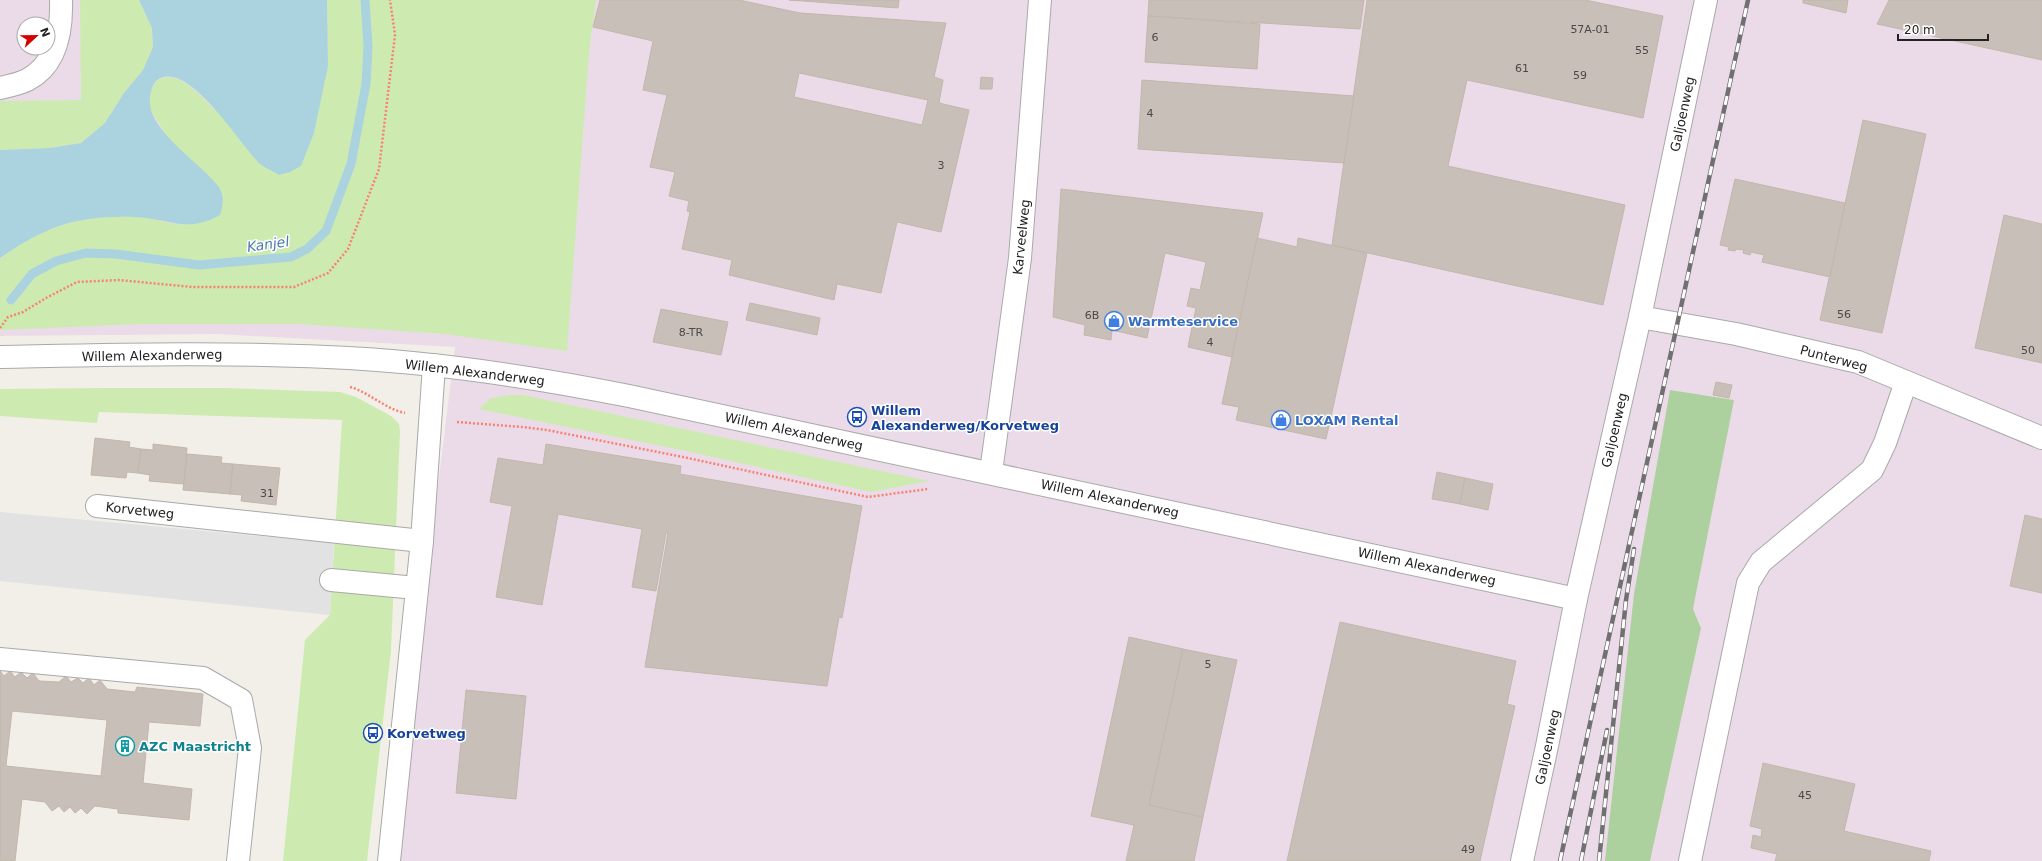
<svg xmlns="http://www.w3.org/2000/svg" width="2042" height="861" font-family="'DejaVu Sans',sans-serif">
	<style>
		.industrial { fill: #ebdbe8; fill-rule: evenodd }
		.grass { fill: #cdebb0 }
		.forest { fill: #add19e }
		.parking { fill: #e2e2e2 }
		.water { fill: #aad3df }
		.lines { fill: none; stroke-linecap: round; stroke-linejoin: round }
		.stream { stroke: #aad3df; stroke-width: 9 }
		.building { fill: #c7bfb8; stroke: #c4b6ab; fill-rule: evenodd }
		.minor-casing { stroke: #a9a9a9; stroke-width: 24 }
		.path { stroke: #fa8072; stroke-width: 2.5; stroke-dasharray: 2 2; stroke-linecap: butt }
		.minor { stroke: #fff; stroke-width: 22 }
		.rail-casing { stroke: #707070; stroke-width: 4.5 }
		.rail { stroke: #fff; stroke-width: 3; stroke-dasharray: 9; stroke-linecap: butt }
		.labels { text-anchor: middle; stroke-width: 3; stroke-linejoin: round; paint-order: stroke }
		.number-label { font-size: 11px; fill: #4b4948 }
		.street-label { font-size: 13px; fill: #222; stroke: #fff }
		.shop-label { font-size: 13px; font-weight: bold; fill: #366cbe; stroke: #fff; text-anchor: start }
		.transit-label { font-size: 13px; font-weight: bold; fill: #164399; stroke: #fff; text-anchor: start }
		.culture-label { font-size: 13px; font-weight: bold; fill: #0d838f; stroke: #fff; text-anchor: start }
		.water-label { font-size: 14px; font-style: italic; fill: #4a7aab; stroke: #fff }
	</style>
	<rect width="100%" height="100%" fill="#f2efe9"/>
	<!-- industrial -->
	<path class="industrial" d="M0 0H2042V861H392L455 347 217 334 0 336ZM24 24H48V48H24Z"/>
	<!-- grass -->
	<g class="grass">
		<polygon points="80,0 139,0 152,28 153,47 143,70 124,93 105,123 81,143 50,148 0,150 0,101 81,100"/>
		<path d="M327 0H596L589 53 567 351 445 334 299 324H141L0 330V258C44 227 80 214 135 217 150 217 165 222 180 225 175 195 172 163 164 134 161 121 148 115 149 98 149 92 152 85 156 82 177 65 202 98 216 111L328 66Z"/>
		<polygon points="100,388 225,388 340,392 356,397 391,416 399,424 400,432 391,651 367,861 283,861 305,640 330,615 342,420 99,412 97,423 0,416 0,389"/>
		<polygon points="510,395 523,395 929,481 871,492 681,450 479,409 491,398"/>
	</g>
	<!-- forest -->
	<polygon class="forest" points="1670,390 1734,400 1693,609 1701,628 1650,861 1605,861 1634,594"/>
	<!-- parking -->
	<polygon class="parking" points="0,512 334,543 330,615 0,581"/>
	<!-- water -->
	<path class="water" d="M139 0H327L328 66 314 133 301 166 290 172 279 175C273 171 265 168 260 164 241 146 192 65 161 78 155 80 152 86 151 92 140 127 200 161 218 186 225 195 223 205 220 215 186 234 168 218 134 217 78 215 46 226 0 258V150L50 148 81 143 105 123 124 93 143 70 153 47 152 28Z"/>
	<g class="lines">
		<!-- stream -->
		<polyline class="stream" points="11,300 32,274 56,261 86,253 116,254 199,265 291,257 307,249 326,231 351,164 366,84 368,47 365,0"/>
	</g>
	<!-- building -->
	<g class="building">
		<path d="M600 0H739L800 13 946 23 934 77 943 80 939 103 969 110 941 232 897 222 881 293 837 284 834 300 729 275 732 260 682 249 690 212 687 211 689 201 669 196 675 172 650 167 667 95 643 90 653 41 593 27ZM799 73 928 100 922 125 794 97Z"/>
		<polygon points="789,0 899,0 898,8"/>
		<polygon points="1149,0 1364,0 1360,29 1148,16"/>
		<polygon points="1367,0 1585,0 1663,16 1643,118 1467,80 1448,166 1625,205 1603,305 1332,245"/>
		<polygon points="1803,0 1848,0 1846,13 1803,3"/>
		<polygon points="1889,0 2042,0 2042,60 1877,24"/>
		<polygon points="1148,16 1260,24 1257,69 1145,62"/>
		<polygon points="981,77 993,78 992,89 980,89"/>
		<polygon points="1142,80 1354,96 1344,163 1138,149"/>
		<polygon points="1863,120 1926,134 1882,333 1820,320"/>
		<polygon points="1735,179 1845,203 1830,277 1762,262 1764,255 1751,252 1750,255 1743,253 1744,250 1736,249 1735,251 1728,250 1729,247 1720,245"/>
		<polygon points="1061,189 1263,213 1232,357 1188,347 1196,308 1187,306 1191,288 1200,290 1206,262 1165,253 1147,338 1112,330 1111,340 1084,335 1085,325 1053,317"/>
		<polygon points="2004,215 2042,224 2042,363 1975,348"/>
		<polygon points="1257,238 1297,247 1298,238 1367,253 1326,439 1236,420 1239,407 1222,404"/>
		<polygon points="750,303 820,318 817,335 746,320"/>
		<polygon points="661,309 728,322 721,355 653,342"/>
		<polygon points="1716,382 1732,385 1729,398 1713,395"/>
		<polygon points="95,438 130,442 129,447 141,449 138,473 127,472 126,478 91,475"/>
		<polygon points="153,444 187,448 184,484 149,481 150,475 138,473 141,449 153,450"/>
		<polygon points="546,444 681,466 680,474 862,506 842,618 839,617 827,686 645,667 668,533 666,533 656,591 632,587 642,529 558,514 542,605 496,597 512,506 490,502 498,458 543,465"/>
		<polygon points="187,454 222,457 221,463 233,464 230,494 183,490"/>
		<polygon points="233,464 280,468 276,505 241,501 242,495 230,494"/>
		<polygon points="1437,472 1465,478 1460,504 1432,499"/>
		<polygon points="1465,478 1493,484 1488,510 1460,504"/>
		<polygon points="2025,515 2042,519 2042,593 2010,586"/>
		<polygon points="1340,622 1516,661 1507,704 1515,706 1480,861 1287,861"/>
		<polygon points="1129,637 1183,649 1149,805 1203,817 1194,861 1126,861 1134,825 1091,816"/>
		<polygon points="1183,649 1237,660 1203,817 1149,805"/>
		<path d="M0 671 4 676 10 671 15 677 21 672 27 678 33 673 39 681 59 682 66 676 71 682 78 678 83 683 89 678 94 685 100 680 107 689 135 692 137 687 203 694 200 726 149 722 143 783 192 789 189 820 118 813V809L95 806 87 814 81 808 75 813 70 807 64 812 59 806 52 811 45 802 22 799 15 861H0ZM12 711 107 720 101 776 6 766Z"/>
		<polygon points="466,690 526,696 516,799 456,793"/>
		<polygon points="1763,763 1855,784 1844,831 1931,851 1929,861 1775,861 1777,854 1751,848 1753,835 1761,837 1762,829 1750,826"/>
	</g>
	<g class="lines">
		<defs>
			<g id="minor">
				<path d="M0 88C9 86 19 84 27 80 57 65 62 30 61 0"/>
				<polyline points="1640,317 1736,334 1858,362 2042,438"/>
				<path d="M0 357C109 355 218 352 327 357 428 361 529 376 629 396L1576 599"/>
				<polyline points="991,472 1020,258 1040,0"/>
				<polyline points="97,506 422,541"/>
				<polyline points="331,580 416,588"/>
				<polyline points="0,659 203,678 241,700 250,748 238,861"/>
				<polyline points="389,861 422,541 434,365"/>
				<polyline points="1522,861 1547,746 1576,599 1640,317 1706,0"/>
				<polyline points="1690,861 1748,583 1761,562 1872,470 1885,443 1906,382"/>
			</g>
		</defs>
		<!-- minor casing -->
		<use href="#minor" class="minor-casing"/>
		<!-- path -->
		<g class="path">
			<polyline points="0,328 8,317 23,312 46,298 77,282 119,280 192,287 294,287 328,273 348,249 379,169 395,35 390,0"/>
			<path d="M350 387C369 392 385 409 405 413"/>
			<polyline points="457,422 522,427 547,430 683,457 868,497 928,489"/>
		</g>
		<!-- minor -->
		<use href="#minor" class="minor"/>
		<defs>
			<g id="rail">
				<polyline points="1560,861 1748,0"/>
				<polyline points="1581,861 1607,730"/>
				<polyline points="1599,861 1626,600 1634,549"/>
			</g>
		</defs>
		<!-- rail casing -->
		<use href="#rail" class="rail-casing"/>
		<!-- rail -->
		<use href="#rail" class="rail"/>
	</g>
	<!-- icons -->
	<defs>
		<symbol id="shop-ring" viewBox="-11 -11 22 22"><circle r="9.5" fill="#fff" stroke="#3f7fe0" stroke-width="1.5"/><path d="M-5-2.5h2.3a2.7 3.5 0 0 1 5.4 0H5L5.5 6h-11ZM-1.5-2.5h3a1.5 2.3 0 0 0-3 0Z" fill="#3f7fe0"/></symbol>
		<symbol id="bus-ring" viewBox="-11 -11 22 22"><circle r="9.5" fill="#fff" stroke="#1a4fb4" stroke-width="1.5"/><path d="M-5-6H5V4H4V6H2V4H-2V6H-4V4H-5ZM-3.5-4V0h7V-4ZM-3.5 1.2v1.5H-2V1.2ZM2 1.2v1.5H3.5V1.2Z" fill="#1a4fb4"/></symbol>
		<symbol id="building-ring" viewBox="-11 -11 22 22"><circle r="9.5" fill="#fff" stroke="#0f9aa8" stroke-width="1.5"/><path d="M-4-6H4V6H1V3H-1V6H-4ZM-2.5-4.3h1.7v1.8h-1.7ZM.8-4.3h1.7v1.8H.8ZM-2.5-1h1.7V.8h-1.7ZM.8-1h1.7V.8H.8Z" fill="#0f9aa8"/></symbol>
	</defs>
	<g fill-rule="evenodd">
		<use href="#shop-ring" x="1103" y="310" width="22" height="22"/>
		<use href="#bus-ring" x="846" y="406" width="22" height="22"/>
		<use href="#shop-ring" x="1270" y="409" width="22" height="22"/>
		<use href="#bus-ring" x="362" y="722" width="22" height="22"/>
		<use href="#building-ring" x="114" y="735" width="22" height="22"/>
	</g>
	<g class="labels">
		<!-- number labels -->
		<g class="number-label">
			<text x="1590" y="33">57A-01</text>
			<text x="1155" y="41">6</text>
			<text x="1642" y="54">55</text>
			<text x="1522" y="72">61</text>
			<text x="1580" y="79">59</text>
			<text x="1150" y="117">4</text>
			<text x="941" y="169">3</text>
			<text x="1844" y="318">56</text>
			<text x="1092" y="319">6B</text>
			<text x="691" y="336">8-TR</text>
			<text x="1210" y="346">4</text>
			<text x="2028" y="354">50</text>
			<text x="267" y="497">31</text>
			<text x="1208" y="668">5</text>
			<text x="1805" y="799">45</text>
			<text x="1468" y="853">49</text>
		</g>
		<!-- street labels -->
		<g class="street-label">
			<text transform="translate(1682 114) rotate(-78)" y="5">Galjoenweg</text>
			<text transform="translate(1021 237) rotate(-84)" y="5">Karveelweg</text>
			<text transform="translate(152 355) rotate(-1)" y="5">Willem Alexanderweg</text>
			<text transform="translate(1834 358) rotate(15)" y="5">Punterweg</text>
			<text transform="translate(475 372) rotate(7)" y="5">Willem Alexanderweg</text>
			<text transform="translate(1614 430) rotate(-77)" y="5">Galjoenweg</text>
			<text transform="translate(794 431) rotate(12)" y="5">Willem Alexanderweg</text>
			<text transform="translate(1110 498) rotate(12)" y="5">Willem Alexanderweg</text>
			<text transform="translate(140 510) rotate(6)" y="5">Korvetweg</text>
			<text transform="translate(1427 566) rotate(12)" y="5">Willem Alexanderweg</text>
			<text transform="translate(1547 747) rotate(-78)" y="5">Galjoenweg</text>
		</g>
		<!-- shop labels -->
		<g class="shop-label">
			<text x="1128" y="326">Warmteservice</text>
			<text x="1295" y="425">LOXAM Rental</text>
		</g>
		<!-- transit labels -->
		<g class="transit-label">
			<text x="871" y="415">Willem<tspan x="871" dy="15">Alexanderweg/Korvetweg</tspan></text>
			<text x="387" y="738">Korvetweg</text>
		</g>
		<!-- culture labels -->
		<g class="culture-label">
			<text x="139" y="751">AZC Maastricht</text>
		</g>
		<!-- water labels -->
		<g class="water-label">
			<text transform="translate(268 244) rotate(-8)" y="5">Kanjel</text>
		</g>
	</g>
	<!-- north arrow -->
	<g transform="translate(36 36) rotate(68)"><circle r="19" fill="#ffffff" stroke="#a7a7a7"/>
	<path d="M0-3L7 15L0 10L-7 15Z" fill="#d40000"/>
	<text y="-6" font-size="11" font-weight="bold" text-anchor="middle" fill="#222222">N</text>
	</g>
	<!-- scale -->
	<path d="M1898 34v6h90v-6" fill="none" stroke="#222222" stroke-width="2"/>
	<text x="1904" y="34" font-size="12" fill="#222222" stroke="#ffffff" stroke-width="3" paint-order="stroke">20 m</text>
</svg>
